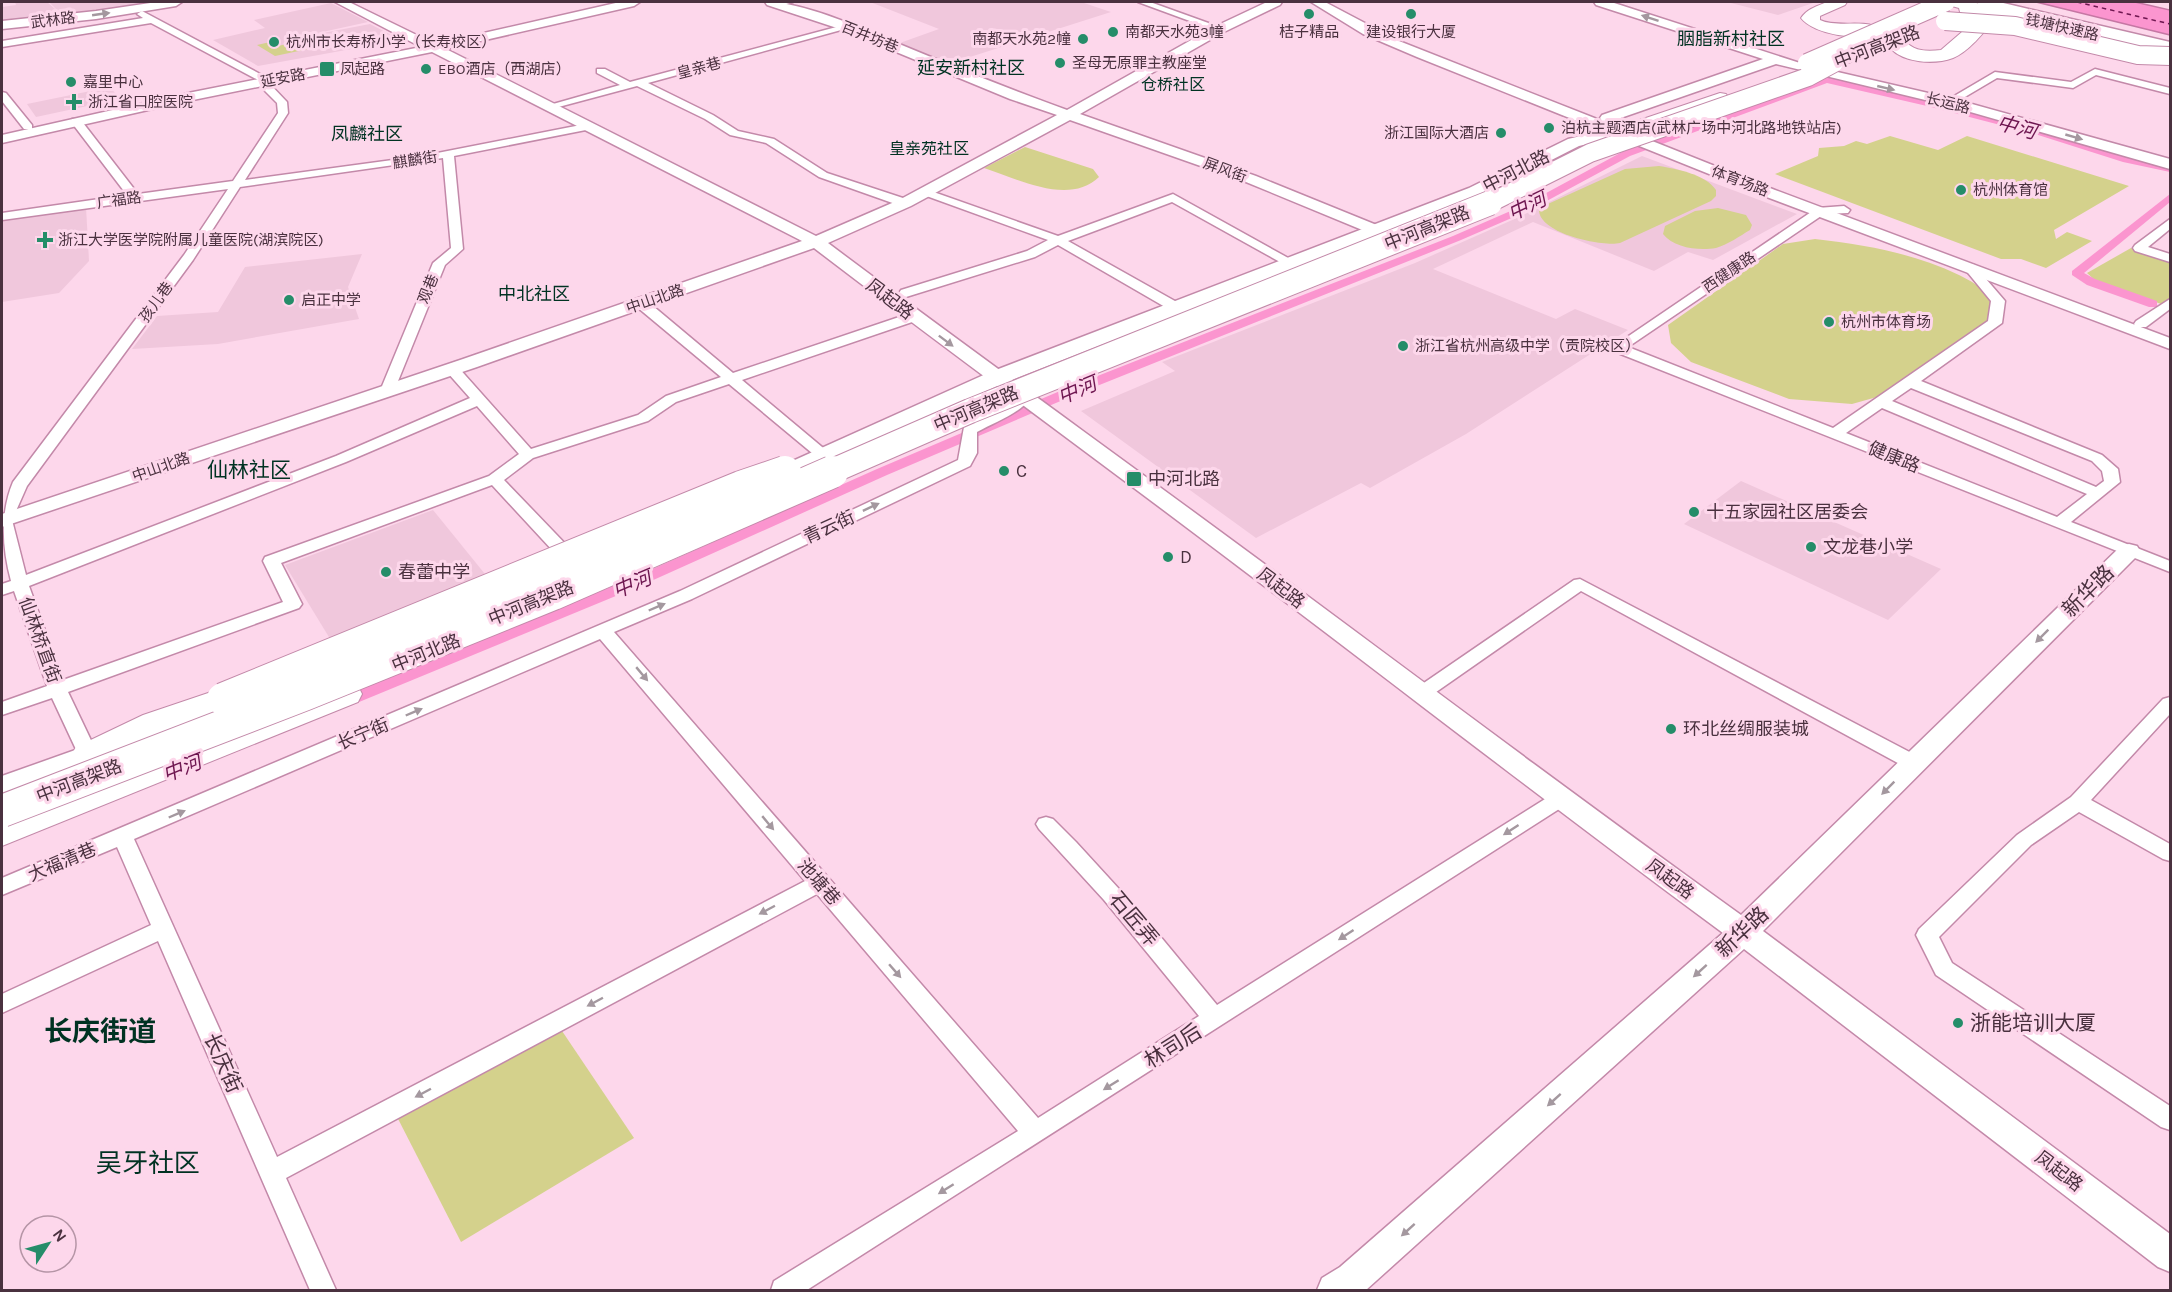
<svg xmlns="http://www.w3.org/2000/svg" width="2172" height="1292" font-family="Karla,'Noto Sans SC',sans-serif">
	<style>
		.built { fill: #f0c7dc }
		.green { fill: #d4d18c }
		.water { fill: #fb95cf; stroke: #c677a4; stroke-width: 1.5 }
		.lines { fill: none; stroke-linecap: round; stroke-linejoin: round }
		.canal { fill: #fb95cf; fill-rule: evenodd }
		.ferry { stroke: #6e1650; stroke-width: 1.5; stroke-dasharray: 4.5 4; stroke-linecap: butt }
		.street-casing { stroke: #c389a9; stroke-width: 3 }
		.secondary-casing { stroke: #c389a9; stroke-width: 3 }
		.primary-casing { stroke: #c389a9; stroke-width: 3 }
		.highway-casing { stroke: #c389a9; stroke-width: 2 }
		.street { fill: #fff; fill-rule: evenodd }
		.secondary { fill: #fff; fill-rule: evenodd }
		.primary { fill: #fff; fill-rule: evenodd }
		.highway { fill: #fff; fill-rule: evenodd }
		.highway-bridge-far2-casing { stroke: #c389a9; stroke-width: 20; stroke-linecap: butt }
		.highway-bridge-far1-casing { stroke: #c389a9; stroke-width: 26; stroke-linecap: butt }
		.highway-bridge-casing { stroke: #c389a9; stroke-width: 34; stroke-linecap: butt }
		.highway-bridge-far2 { stroke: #fff; stroke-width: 18 }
		.highway-bridge-far1 { stroke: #fff; stroke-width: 24 }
		.highway-bridge { stroke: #fff; stroke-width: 32 }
		.oneway { fill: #a4989f }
		.poi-dot { fill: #258d69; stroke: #fdd7eb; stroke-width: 2 }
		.labels { text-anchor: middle; stroke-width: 6; stroke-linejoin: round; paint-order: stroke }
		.far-street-label { font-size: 15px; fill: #4a313f; stroke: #fdd7eb }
		.far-poi-label { font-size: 15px; fill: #4a313f; stroke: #fdd7eb; text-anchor: start }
		.far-neighbourhood-label { font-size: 16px; fill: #003222; stroke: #fdd7eb }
		.far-quarter-label { font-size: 18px; fill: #003222; stroke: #fdd7eb }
		.street-label { font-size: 18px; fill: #4a313f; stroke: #fdd7eb }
		.poi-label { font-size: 18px; fill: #4a313f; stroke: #fdd7eb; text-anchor: start }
		.water-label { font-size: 20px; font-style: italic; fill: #6e1650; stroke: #fdd7eb }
		.quarter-label { font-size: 21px; fill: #003222; stroke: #fdd7eb }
		.near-street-label { font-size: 21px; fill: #4a313f; stroke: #fdd7eb }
		.near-poi-label { font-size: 21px; fill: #4a313f; stroke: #fdd7eb; text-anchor: start }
		.near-quarter-label { font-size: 26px; fill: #003222; stroke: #fdd7eb }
		.near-district-label { font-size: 28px; font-weight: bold; fill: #003222; stroke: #fdd7eb }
	</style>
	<rect width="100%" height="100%" fill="#fdd7eb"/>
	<!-- built -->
	<g class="built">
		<polygon points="15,2 47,2 62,15 49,2 167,2 133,9 2,27 2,7 16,5"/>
		<polygon points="870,2 1081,2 1111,12 951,63 897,44 939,29"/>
		<polygon points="1727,2 1816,2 1778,15"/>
		<polygon points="331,3 368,22 318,33 334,44 336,43 323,33 370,24 401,40 258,66 213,40 265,28 254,20"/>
		<polygon points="110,87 120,99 36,117 27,104"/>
		<polygon points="1642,156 1797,214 1713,260 1688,252 1654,271 1533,222 1433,269 1556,319 1575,309 1628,330 1466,434 1370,488 1361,483 1256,538 1081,411 1175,371 1162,362 1415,263 1519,217"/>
		<polygon points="86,207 89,261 59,293 2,302 2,218"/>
		<polygon points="362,254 348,287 359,319 218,344 132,349 157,316 218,312 245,267"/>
		<polygon points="1741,481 1941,569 1888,620 1684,524"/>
		<polygon points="433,510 489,579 332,642 285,565"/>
	</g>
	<!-- green -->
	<g class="green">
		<polygon points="303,40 313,46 332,44 275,56 257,45 270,42 278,46"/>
		<polygon points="1890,136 1938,150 1967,136 2129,186 2054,230 2056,239 2067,232 2092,241 2046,268 2021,259 2001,259 1775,174 1818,156 1819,148 1844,146 1856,141 1867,144"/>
		<path d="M1025 147 1093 169 1099 177C1069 206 1018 179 984 168Z"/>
		<path d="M1659 166C1677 169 1705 174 1716 190V196L1711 201 1620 243C1601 247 1536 233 1539 208L1625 169Z"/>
		<path d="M1718 208 1746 215 1752 225 1750 230C1740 236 1727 245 1716 248 1699 251 1674 248 1663 234L1665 226 1695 211Z"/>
		<path d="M1815 239C1866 245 1913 253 1959 275 1969 280 1983 287 1989 297 1994 304 1992 312 1990 319L1884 395 1852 404 1789 399 1691 362 1671 343 1668 325 1783 244Z"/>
		<polygon points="2131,248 2170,260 2170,307 2097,282 2087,273"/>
		<polygon points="556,1022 634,1138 461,1242 393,1109"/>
	</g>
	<!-- water -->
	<polygon class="water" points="2036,2 2135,2 2170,10 2170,35"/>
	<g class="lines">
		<!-- canal -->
		<g class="canal">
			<path d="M1826 77C1899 94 1972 109 2043 130 2086 143 2127 157 2170 166V172L2123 162 2035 134 1927 106 1827 83 1630 156 1530 210 1461 240 1077 394 887 475 640 586 347 707H335L332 703 335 699 628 580 877 469 1067 388 1453 236 1522 206 1622 152Z"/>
			<polygon points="2170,194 2170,202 2084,273 2095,279 2157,301 2157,307 2149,307 2087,285 2072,275 2072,271"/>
		</g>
		<!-- ferry -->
		<polyline class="ferry" points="2077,2 2170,24"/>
		<defs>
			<g id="street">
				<polygon points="775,2 793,2 776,7 771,4"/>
				<polygon points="1138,2 1150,2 1225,29 1217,31"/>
				<path d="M142 11 262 75V79L266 80 287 102 288 113 245 180 422 156 591 123 596 126 591 129 454 156 463 249 445 265 394 391 387 395 380 391 433 263 451 248 443 158 240 187 193 260 27 486 12 520 26 575 336 456 470 398 447 372 445 369 447 366H457L531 449 638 415 666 396 721 377 637 307 635 304 637 301H647L733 373 908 314H918L920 317 918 320 742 380 828 452 831 455 828 458H818L729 384 676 402 648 421 533 458 504 480 578 557 580 561 578 565H566L492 485 281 563 302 604 299 608 68 692 98 755 95 760 88 762 81 760 52 698 2 715V702L47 686 14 591 2 595V584L11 581C2 547 0 513 13 482L184 255 228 189 2 220V213L127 195 72 123V119H80L138 194 233 181 278 113 277 103 258 84V80L151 23 2 47V41L143 18 137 14ZM477 406 519 454 489 476 265 557 263 561 283 602 63 680 29 586 346 462Z"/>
				<polygon points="844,25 852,27 648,83 713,115 738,131 774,139 827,173 909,200 909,206 901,206 819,177 766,143 730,135 705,119 637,86 551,109 546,106 620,85 597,73 597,69 605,69 630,82"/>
				<polygon points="2095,69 2170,88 2170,94 2096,75 2073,88 1997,78 1953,104 1944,102 1995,72 2071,82"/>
				<polygon points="2,92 6,93 32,125 32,129 24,129 2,101"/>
				<polygon points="925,189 1058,236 1173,194 1299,264 1297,267 1289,267 1172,202 1068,241 1182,305 1184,308 1182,311 1172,311 1058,245 1035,257 906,297 901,296 899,293 901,290 1027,251 1048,240 921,194 921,190"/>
				<path d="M1844 206 1850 210 1848 213 1824 214 1628 347 1833 428 1988 321 1991 301 1964 268 1970 264 1974 265 2005 301 2002 323 1921 381 2102 455 2118 469 2120 482 2071 522 2170 561V572L1613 351 1611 348 1817 208ZM1911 388 2092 461 2102 471 2104 481 2096 487 1892 401ZM1882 408 2087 494 2057 517 1846 433Z"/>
				<polygon points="2170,219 2170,229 2148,247 2170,254 2170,262 2135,251 2133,248 2135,245"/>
				<polygon points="2170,299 2170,309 2146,327 2136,327 2134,324 2136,321"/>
				<path d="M1025 393 1032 397C1019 414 995 422 977 432V453L970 466 692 599 614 632 1038 1118 1199 1016 1104 900 1039 829 1036 824 1039 819 1046 817 1053 819 1076 842 1141 913 1217 1005 1553 794 1560 792 1567 794 1570 799 1567 804 807 1290H771L774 1281 1018 1131 817 894 286 1178 336 1290H310L158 941 2 1013V994L151 925 117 847 2 895V878L680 591 958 460 964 427ZM600 639 805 881 277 1157 134 839Z"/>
				<polygon points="1580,579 1921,758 1924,763 1921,768 1914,770 1907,768 1581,591 1429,697 1422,699 1415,697 1413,693 1415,689 1574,580"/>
				<polygon points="2170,697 2170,714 2091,800 2170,844 2170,861 2163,859 2079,812 2031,845 1939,937 1952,963 2170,1106 2170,1130 2161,1127 1936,975 1916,935 1919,929 2017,835 2071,797 2163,699"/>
			</g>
			<g id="secondary">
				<polygon points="157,2 182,2 176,6 96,19 2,29 2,21 96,11"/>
				<path d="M335 2H349L435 44 620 2H640L634 6 446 49 816 236 899 200 1057 115 1010 99 843 30 767 5 765 2C803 2 856 26 892 41 950 65 1008 89 1067 110L1216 26 1267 2H1282L1280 5 1224 32 1080 114 1256 176 1384 228 1386 231 1384 234H1372L1246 182 1070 120 911 206 828 243C969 349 1113 452 1255 557 1417 677 1578 798 1741 915L2121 546 2129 544 2137 546 2140 551 2137 556 1763 931 2170 1234V1272L2158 1267 1744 949 1366 1290H1317L1322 1278 1340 1267 1723 933C1560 813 1401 689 1239 567 1098 460 955 356 814 248L477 367 2 527V514L463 359 802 241 432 52 188 101 2 143V135L188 93 421 47Z"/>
				<polygon points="1311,2 1325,2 1399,41 1602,121 1600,118 1602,115 1763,59 1596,5 1594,2 1611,2 1803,64 1954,99 2170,159 2170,169 1946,105 1776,64 1612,121 1602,121 1775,190 2170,338 2170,349 1764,196 1417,57 1363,34"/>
			</g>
			<g id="primary">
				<polygon points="1977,2 1999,2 2170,42 2170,50 1979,5"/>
				<polygon points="1632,124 1638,126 1640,129 1638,132 1579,146 1481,196 1004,383 775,486 767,488 759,486 755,481 759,476 988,373 1469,188 1568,139"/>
				<polygon points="109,738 119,741 124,748 119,755 2,798 2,776"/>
			</g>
			<g id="highway">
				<path d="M1827 2H1847L1845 5 1820 16V20C1836 28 1868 19 1876 28 1863 44 1813 34 1801 18 1807 9 1817 6 1827 2Z"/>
				<path d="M1946 2H1972L2170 48V58L1992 16 1994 19C1985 32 1968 52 1953 58 1934 65 1904 63 1890 48L1834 68 1828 67 1825 63 1828 59 1895 35 1901 36C1911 51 1924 52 1941 50L1977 19 1960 12 1959 8 1948 5Z"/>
				<polygon points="1720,93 1726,94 1729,98 1726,102 1639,133 1625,133 1623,129 1625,125"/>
				<polygon points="346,683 358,686 362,694 358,702 2,846 2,819"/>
				<polygon points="223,688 235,691 239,699 235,707 167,731 100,763 88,767 76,763 71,755 76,747 143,715"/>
			</g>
		</defs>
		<!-- street casing -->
		<use href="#street" class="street-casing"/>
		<!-- secondary casing -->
		<use href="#secondary" class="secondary-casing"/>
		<!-- primary casing -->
		<use href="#primary" class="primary-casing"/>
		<!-- highway casing -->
		<use href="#highway" class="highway-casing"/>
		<!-- street -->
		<use href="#street" class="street"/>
		<!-- secondary -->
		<use href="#secondary" class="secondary"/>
		<!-- primary -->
		<use href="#primary" class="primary"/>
		<!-- highway -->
		<use href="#highway" class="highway"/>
		<defs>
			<g id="highway-bridge-far2">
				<polyline points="1945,21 2015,26 2138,55 2170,56"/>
				<polyline points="1807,63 1946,2"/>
				<polyline points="1486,205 1590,153 1808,77 1834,63"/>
			</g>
			<g id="highway-bridge-far1">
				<polyline points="781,473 787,471"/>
				<polyline points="828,473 970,411 1490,203"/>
			</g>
			<g id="highway-bridge">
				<polyline points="223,699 741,487 785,472"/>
				<polyline points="2,811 306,694 553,594 832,472"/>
			</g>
		</defs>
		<!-- highway-bridge-far2 casing -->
		<use href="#highway-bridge-far2" class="highway-bridge-far2-casing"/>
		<!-- highway-bridge-far1 casing -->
		<use href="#highway-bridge-far1" class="highway-bridge-far1-casing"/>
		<!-- highway-bridge casing -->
		<use href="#highway-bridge" class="highway-bridge-casing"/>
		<!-- highway-bridge-far2 -->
		<use href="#highway-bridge-far2" class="highway-bridge-far2"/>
		<!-- highway-bridge-far1 -->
		<use href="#highway-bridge-far1" class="highway-bridge-far1"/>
		<!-- highway-bridge -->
		<use href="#highway-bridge" class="highway-bridge"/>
	</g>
	<!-- one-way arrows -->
	<defs><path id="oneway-solid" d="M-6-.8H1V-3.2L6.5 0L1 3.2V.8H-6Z" transform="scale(1.5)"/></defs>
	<g class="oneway">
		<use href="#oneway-solid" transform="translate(101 14) rotate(-8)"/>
		<use href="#oneway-solid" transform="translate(1650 18) rotate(-162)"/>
		<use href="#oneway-solid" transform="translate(1886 88) rotate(13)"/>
		<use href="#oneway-solid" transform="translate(2074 137) rotate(16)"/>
		<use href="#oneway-solid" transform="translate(946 341) rotate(37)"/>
		<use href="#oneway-solid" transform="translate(871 507) rotate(-25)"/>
		<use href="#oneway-solid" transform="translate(657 607) rotate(-23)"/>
		<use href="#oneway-solid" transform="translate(2042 636) rotate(135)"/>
		<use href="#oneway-solid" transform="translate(642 674) rotate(50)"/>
		<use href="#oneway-solid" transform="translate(414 712) rotate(-23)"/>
		<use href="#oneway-solid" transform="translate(1888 788) rotate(135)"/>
		<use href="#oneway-solid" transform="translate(177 814) rotate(-23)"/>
		<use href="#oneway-solid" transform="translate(768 823) rotate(50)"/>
		<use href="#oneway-solid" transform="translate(1511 830) rotate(147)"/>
		<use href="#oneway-solid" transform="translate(767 910) rotate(152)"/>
		<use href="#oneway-solid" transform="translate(1346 935) rotate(147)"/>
		<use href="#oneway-solid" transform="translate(895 971) rotate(49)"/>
		<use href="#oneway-solid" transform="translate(1700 971) rotate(138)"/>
		<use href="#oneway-solid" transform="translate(595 1002) rotate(152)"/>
		<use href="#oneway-solid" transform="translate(1111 1085) rotate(148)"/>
		<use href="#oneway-solid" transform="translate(423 1093) rotate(152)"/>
		<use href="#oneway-solid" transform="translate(1554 1100) rotate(138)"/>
		<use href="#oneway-solid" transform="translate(946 1189) rotate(148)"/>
		<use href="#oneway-solid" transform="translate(1408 1230) rotate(138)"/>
	</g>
	<!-- markers -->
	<g class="poi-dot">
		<circle cx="1309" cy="14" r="6"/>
		<circle cx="1411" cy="14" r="6"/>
		<circle cx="1113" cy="32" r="6"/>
		<circle cx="1083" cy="39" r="6"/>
		<circle cx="274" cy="42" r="6"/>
		<circle cx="1060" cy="63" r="6"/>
		<rect x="319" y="61" width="16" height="16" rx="3"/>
		<circle cx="426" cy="69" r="6"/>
		<circle cx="71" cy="82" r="6"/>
		<path d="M71 93h6v6h6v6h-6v6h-6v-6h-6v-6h6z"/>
		<circle cx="1549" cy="128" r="6"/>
		<circle cx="1501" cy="133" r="6"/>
		<circle cx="1961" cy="190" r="6"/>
		<path d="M42 231h6v6h6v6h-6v6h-6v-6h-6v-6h6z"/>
		<circle cx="289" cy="300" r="6"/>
		<circle cx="1829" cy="322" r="6"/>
		<circle cx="1403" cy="346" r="6"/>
		<circle cx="1004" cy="471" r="6"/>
		<rect x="1126" y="471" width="16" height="16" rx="3"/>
		<circle cx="1694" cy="512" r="6"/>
		<circle cx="1811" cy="547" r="6"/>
		<circle cx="1168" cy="557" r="6"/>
		<circle cx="386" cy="572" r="6"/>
		<circle cx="1671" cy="729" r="6"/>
		<circle cx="1958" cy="1023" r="6"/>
	</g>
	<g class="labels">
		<!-- far-street labels -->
		<g class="far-street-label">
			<text transform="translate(53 20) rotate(-7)" y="5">武林路</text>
			<text transform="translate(2062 27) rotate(13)" y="5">钱塘快速路</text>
			<text transform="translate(870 37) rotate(22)" y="5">百井坊巷</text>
			<text transform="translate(699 68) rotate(-15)" y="5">皇亲巷</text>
			<text transform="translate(283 78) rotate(-11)" y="5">延安路</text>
			<text transform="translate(1948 103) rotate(14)" y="5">长运路</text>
			<text transform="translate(415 160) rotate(-9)" y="5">麒麟街</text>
			<text transform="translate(1225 170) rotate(20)" y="5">屏风街</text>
			<text transform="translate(1740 181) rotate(21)" y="5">体育场路</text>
			<text transform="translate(119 200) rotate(-8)" y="5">广福路</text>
			<text transform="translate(1729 272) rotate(-34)" y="5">西健康路</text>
			<text transform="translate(428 289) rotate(-68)" y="5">观巷</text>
			<text transform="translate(655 299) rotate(-19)" y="5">中山北路</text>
			<text transform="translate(156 302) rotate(-54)" y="5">孩儿巷</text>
			<text transform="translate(161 467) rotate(-19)" y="5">中山北路</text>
		</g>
		<!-- far-poi labels -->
		<g class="far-poi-label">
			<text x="1125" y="37">南都天水苑3幢</text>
			<text x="1309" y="37" text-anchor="middle">桔子精品</text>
			<text x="1411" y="37" text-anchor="middle">建设银行大厦</text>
			<text x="1071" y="44" text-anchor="end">南都天水苑2幢</text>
			<text x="286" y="47">杭州市长寿桥小学（长寿校区）</text>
			<text x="1072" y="68">圣母无原罪主教座堂</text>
			<text x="340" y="74">凤起路</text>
			<text x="438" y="74">EBO酒店（西湖店）</text>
			<text x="83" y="87">嘉里中心</text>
			<text x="88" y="107">浙江省口腔医院</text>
			<text x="1561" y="133">泊杭主题酒店(武林广场中河北路地铁站店)</text>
			<text x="1489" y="138" text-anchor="end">浙江国际大酒店</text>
			<text x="1973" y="195">杭州体育馆</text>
			<text x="58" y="245">浙江大学医学院附属儿童医院(湖滨院区)</text>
			<text x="301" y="305">启正中学</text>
			<text x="1841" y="327">杭州市体育场</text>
			<text x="1415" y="351">浙江省杭州高级中学（贡院校区）</text>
		</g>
		<!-- far-neighbourhood labels -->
		<g class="far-neighbourhood-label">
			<text x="1173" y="90">仓桥社区</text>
			<text x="929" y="154">皇亲苑社区</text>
		</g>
		<!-- far-quarter labels -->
		<g class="far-quarter-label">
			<text x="1731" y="45">胭脂新村社区</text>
			<text x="971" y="74">延安新村社区</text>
			<text x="367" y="140">凤麟社区</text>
			<text x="534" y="300">中北社区</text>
		</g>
		<!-- street labels -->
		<g class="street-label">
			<text transform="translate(1877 47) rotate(-21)" y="6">中河高架路</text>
			<text transform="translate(1516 171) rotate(-27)" y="6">中河北路</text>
			<text transform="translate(1427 228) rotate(-22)" y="6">中河高架路</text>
			<text transform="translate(890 299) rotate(37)" y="6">凤起路</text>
			<text transform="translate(976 409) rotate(-23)" y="6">中河高架路</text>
			<text transform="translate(1894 457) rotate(22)" y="6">健康路</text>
			<text transform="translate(829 527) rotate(-25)" y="6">青云街</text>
			<text transform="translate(1281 588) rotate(37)" y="6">凤起路</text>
			<text transform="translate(531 603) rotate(-22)" y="6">中河高架路</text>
			<text transform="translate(40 640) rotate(70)" y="6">仙林桥直街</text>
			<text transform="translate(426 653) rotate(-22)" y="6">中河北路</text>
			<text transform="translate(363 734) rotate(-23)" y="6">长宁街</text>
			<text transform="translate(79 781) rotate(-21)" y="6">中河高架路</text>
			<text transform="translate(62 862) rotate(-23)" y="6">大福清巷</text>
			<text transform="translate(1670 879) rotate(36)" y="6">凤起路</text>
			<text transform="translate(819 882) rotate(49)" y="6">池塘巷</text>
			<text transform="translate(2059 1171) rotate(37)" y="6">凤起路</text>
		</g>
		<!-- poi labels -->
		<g class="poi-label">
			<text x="1016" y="477">C</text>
			<text x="1148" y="485">中河北路</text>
			<text x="1706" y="518">十五家园社区居委会</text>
			<text x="1823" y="553">文龙巷小学</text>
			<text x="1180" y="563">D</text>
			<text x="398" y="578">春蕾中学</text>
			<text x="1683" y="735">环北丝绸服装城</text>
		</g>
		<!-- water labels -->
		<g class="water-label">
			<text transform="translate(2017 127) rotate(15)" y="7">中河</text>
			<text transform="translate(1527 206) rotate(-26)" y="7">中河</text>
			<text transform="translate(1077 390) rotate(-23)" y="7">中河</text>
			<text transform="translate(632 584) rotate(-23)" y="7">中河</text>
			<text transform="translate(182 768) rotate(-22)" y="7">中河</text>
		</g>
		<!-- quarter labels -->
		<g class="quarter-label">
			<text x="249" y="477">仙林社区</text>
		</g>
		<!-- near-street labels -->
		<g class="near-street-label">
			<text transform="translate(2088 591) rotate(-45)" y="7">新华路</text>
			<text transform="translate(1134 919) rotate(50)" y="7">石匠弄</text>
			<text transform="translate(1742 932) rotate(-43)" y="7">新华路</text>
			<text transform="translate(1173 1046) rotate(-32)" y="7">林司后</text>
			<text transform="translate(223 1063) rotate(66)" y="7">长庆街</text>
		</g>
		<!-- near-poi labels -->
		<g class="near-poi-label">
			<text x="1970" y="1030">浙能培训大厦</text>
		</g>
		<!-- near-quarter labels -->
		<g class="near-quarter-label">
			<text x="148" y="1172">吴牙社区</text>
		</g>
		<!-- near-district labels -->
		<g class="near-district-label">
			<text x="100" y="1041">长庆街道</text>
		</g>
	</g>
	<!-- border -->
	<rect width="2172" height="1292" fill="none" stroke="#4a313f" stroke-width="6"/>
	<!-- north arrow -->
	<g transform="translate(48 1244) rotate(54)"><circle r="28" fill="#fdd7eb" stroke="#b595a6" stroke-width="1.5"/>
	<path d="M0-4.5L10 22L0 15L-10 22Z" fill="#258d69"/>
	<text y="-9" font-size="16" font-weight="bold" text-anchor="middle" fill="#4a313f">N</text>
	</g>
</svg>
